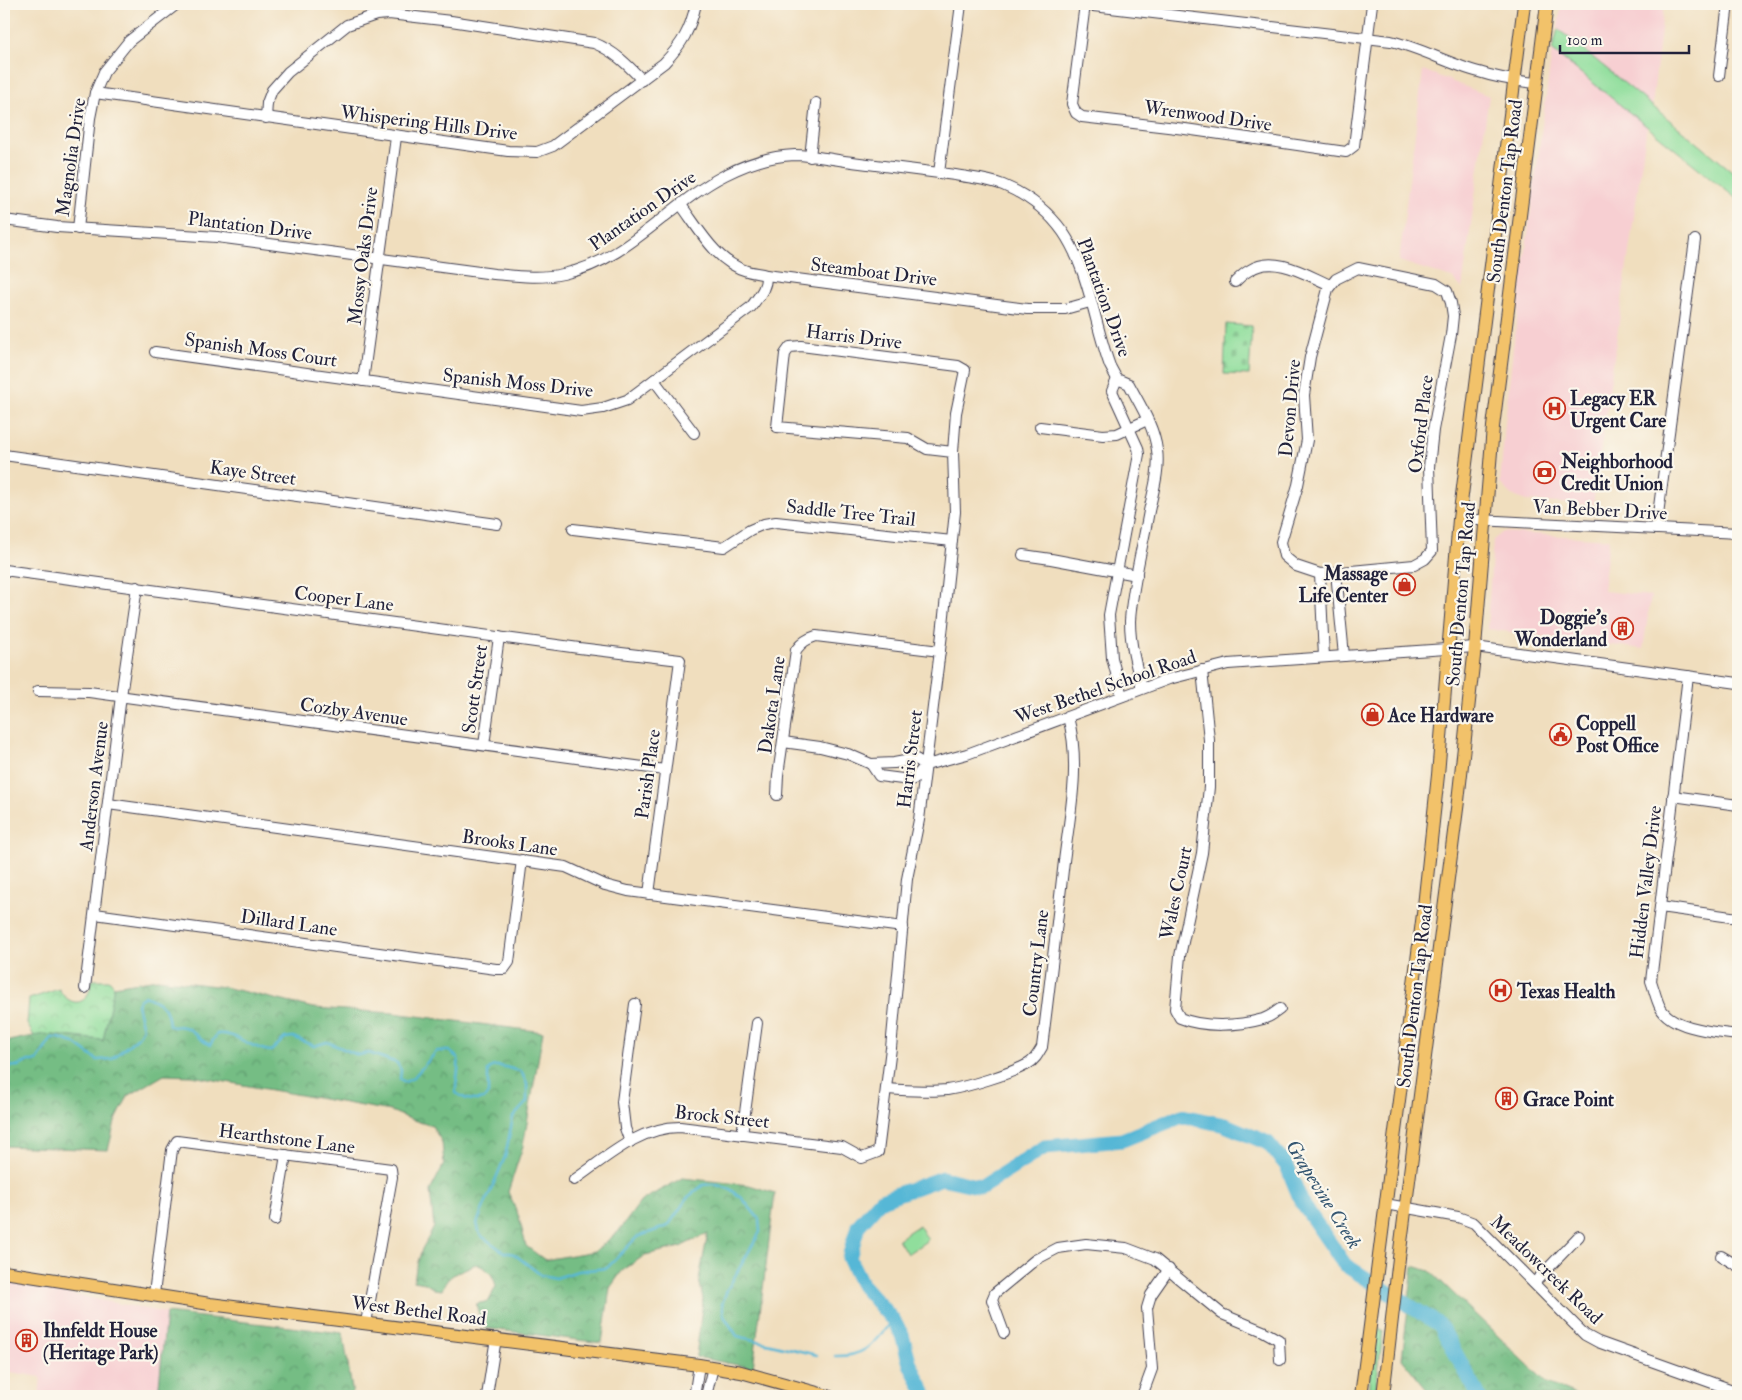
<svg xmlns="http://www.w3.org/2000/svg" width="1742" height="1400" font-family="'IM FELL Double Pica',serif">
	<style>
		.built { fill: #f7cfd2 }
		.grass { fill: #90de9c; stroke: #59806c }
		.forest { fill: url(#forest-crowns); stroke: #4b7060 }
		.cemetery { fill: url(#cemetery-stones); stroke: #59806c }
		.park { fill: url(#park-crowns); stroke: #59806c }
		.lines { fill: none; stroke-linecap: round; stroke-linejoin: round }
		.stream { stroke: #57b7d6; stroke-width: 2.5 }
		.river { stroke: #57b7d6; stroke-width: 15 }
		.minor-casing { stroke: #413e4f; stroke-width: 12 }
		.major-casing { stroke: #413e4f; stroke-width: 14 }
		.minor { stroke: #fff; stroke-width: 10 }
		.major { stroke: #f2c26a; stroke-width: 12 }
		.labels { text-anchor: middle; stroke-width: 4.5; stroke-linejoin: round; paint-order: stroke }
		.street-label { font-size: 19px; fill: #22223b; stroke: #fbf7ec }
		.poi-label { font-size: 19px; font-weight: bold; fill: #22223b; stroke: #fbf7ec; text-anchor: start }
		.water-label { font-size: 20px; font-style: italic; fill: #355671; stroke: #fbf7ec }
	</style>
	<defs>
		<pattern id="forest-crowns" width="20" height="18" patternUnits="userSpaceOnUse" patternTransform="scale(1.25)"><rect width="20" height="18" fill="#74bd84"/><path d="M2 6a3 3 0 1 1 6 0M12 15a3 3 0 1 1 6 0" fill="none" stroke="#5f996d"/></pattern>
		<pattern id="cemetery-stones" width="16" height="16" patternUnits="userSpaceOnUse" patternTransform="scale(1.25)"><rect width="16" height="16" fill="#90de9c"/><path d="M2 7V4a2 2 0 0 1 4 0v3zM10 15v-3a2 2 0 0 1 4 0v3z" fill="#7cbe87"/></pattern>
		<pattern id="park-crowns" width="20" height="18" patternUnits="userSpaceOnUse" patternTransform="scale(1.25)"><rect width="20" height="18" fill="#90de9c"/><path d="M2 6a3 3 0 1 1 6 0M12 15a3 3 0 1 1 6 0" fill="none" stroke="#7cbe87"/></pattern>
	</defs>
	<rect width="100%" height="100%" fill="#fbf7ec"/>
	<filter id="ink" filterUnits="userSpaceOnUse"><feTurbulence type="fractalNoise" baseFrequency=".02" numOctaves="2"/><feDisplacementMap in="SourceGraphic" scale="10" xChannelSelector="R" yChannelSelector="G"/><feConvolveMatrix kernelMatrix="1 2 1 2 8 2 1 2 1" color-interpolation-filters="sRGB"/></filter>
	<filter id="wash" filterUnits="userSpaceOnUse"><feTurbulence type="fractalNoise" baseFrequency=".0096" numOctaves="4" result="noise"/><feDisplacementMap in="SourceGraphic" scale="20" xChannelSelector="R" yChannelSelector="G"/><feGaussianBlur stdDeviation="1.12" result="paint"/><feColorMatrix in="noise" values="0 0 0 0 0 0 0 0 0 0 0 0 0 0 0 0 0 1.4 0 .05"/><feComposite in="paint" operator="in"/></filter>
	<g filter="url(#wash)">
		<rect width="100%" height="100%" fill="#f0debe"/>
		<!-- built -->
		<g class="built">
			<polygon points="1561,4 1664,4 1652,106 1558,29"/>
			<polygon points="1552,50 1647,125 1593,505 1526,501 1511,495 1500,483 1505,423 1513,348"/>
			<polygon points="1423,70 1489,96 1462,288 1452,278 1399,261"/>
			<polygon points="1503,532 1609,539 1603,591 1651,596 1643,649 1487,629 1493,540"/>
			<polygon points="4,1281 166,1313 158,1396 39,1396 41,1377 4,1371"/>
		</g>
		<!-- grass -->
		<g class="grass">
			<polygon points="1558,29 1738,176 1738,200 1552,50"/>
			<polygon points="919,1225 928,1240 907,1254 898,1239"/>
			<polygon points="1375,1325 1383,1331 1375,1396 1369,1396 1369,1383"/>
		</g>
		<!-- forest -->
		<g class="forest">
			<path d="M157 979 224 987 313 1008 393 1013 543 1032 523 1146 508 1192 519 1217 526 1246 545 1260 595 1251 618 1232 641 1201 682 1178 749 1185 775 1193 753 1368 696 1357 703 1299 699 1279 708 1233 680 1247 645 1255 622 1271 610 1288 602 1343 484 1328 476 1304 489 1301 496 1286C493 1274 488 1269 476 1264 461 1271 447 1274 442 1290L434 1289 425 1283 414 1281 416 1268 422 1249 434 1227 430 1191 444 1164 442 1142 432 1126 410 1119 391 1111 192 1076 164 1075 128 1096 115 1122 108 1150 4 1146V1042L43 1034 103 1040 114 986Z"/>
			<polygon points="1413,1266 1430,1271 1547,1383 1578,1396 1432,1396 1402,1359"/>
			<polygon points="166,1313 343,1333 353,1396 158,1396"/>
		</g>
		<!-- cemetery -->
		<polygon class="cemetery" points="1226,324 1252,326 1249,375 1224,374"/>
		<!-- park -->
		<path class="park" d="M91 980H109L114 986 103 1040 44 1034 34 1036 27 1024 29 999 59 989C71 1010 91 1005 91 980Z"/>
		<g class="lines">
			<!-- stream -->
			<g class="stream">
				<path d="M4 1067 18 1066 29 1061H37L52 1038H59L74 1043 97 1060 112 1059 138 1037 143 1028 137 1005 139 1000 145 996C162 1004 167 1005 169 1025L173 1027C192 1023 194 1038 210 1045L217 1034C237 1032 250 1049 271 1051L285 1038 293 1037 314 1046 327 1042 358 1055 369 1053 397 1063 401 1070 400 1079 405 1082 413 1078 437 1051H449L458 1058C460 1070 455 1081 456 1093 465 1100 473 1101 484 1099L488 1094V1070C495 1061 511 1070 521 1071L527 1084V1102L513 1117 505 1157 477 1223 480 1235 504 1252 514 1254 541 1275 556 1278 578 1271 607 1268 637 1237 668 1226 688 1197 703 1185 713 1184 730 1189 742 1198 759 1219 760 1232 727 1290 722 1304 724 1316 737 1336 817 1355"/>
				<path d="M835 1356C867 1357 874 1342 893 1320"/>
			</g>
			<!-- river -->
			<polyline class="river" points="926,1396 910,1364 902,1335 893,1320 862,1285 849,1258 858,1226 881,1200 942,1178 982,1187 1045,1147 1122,1140 1182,1116 1225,1125 1268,1143 1287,1166 1302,1203 1345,1265 1440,1325 1479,1396"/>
		</g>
	</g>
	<g filter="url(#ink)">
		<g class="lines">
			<defs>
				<g id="minor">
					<polyline points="1085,4 1072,104 1076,113 1082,117 1185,129 1346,152 1354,146 1372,4"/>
					<path d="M1085 5 1391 41C1421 48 1449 64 1479 72 1497 78 1517 81 1536 83"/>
					<polyline points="1719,76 1728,4"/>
					<path d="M95 93 508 151 537 152 553 146 664 63C683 43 690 30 696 4"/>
					<path d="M266 118 267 103 272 90 288 72 347 25 376 15 389 14 451 21 594 43C614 51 628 65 642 80"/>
					<polyline points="810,157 816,103"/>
					<polyline points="939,173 961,4"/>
					<path d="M681 205C699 229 716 262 747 271 753 273 760 273 766 275L1027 309H1065L1090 302"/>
					<path d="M4 220 57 227 217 237 494 274C516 276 540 279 563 274 628 261 668 204 725 175 746 164 771 156 795 155 813 155 841 161 860 163 891 167 923 171 955 175 971 178 988 179 1003 185 1027 195 1048 211 1063 232 1089 270 1094 323 1110 366L1117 379 1129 384C1140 405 1154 426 1157 450 1160 470 1153 492 1149 511 1143 545 1132 586 1130 621 1130 644 1136 666 1142 688"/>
					<polyline points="78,229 90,118 95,93 104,72 129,41 177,4"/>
					<polygon points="1358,268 1436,284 1447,291 1451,303 1453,316 1451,335 1433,430 1429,467 1432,551 1425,559 1414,565 1320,574 1296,566 1284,556 1281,542 1298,485 1307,440 1304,395 1310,357 1328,289 1336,279"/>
					<path d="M1235 282C1239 278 1244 273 1250 270 1274 254 1307 275 1330 285"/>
					<path d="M155 352 581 411 603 408 627 400 751 307C759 296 767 288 766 275"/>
					<polyline points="1117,379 1112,391 1138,448 1139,454 1109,615 1112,658 1122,696"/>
					<polyline points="654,380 694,433"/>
					<polyline points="363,381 396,137"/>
					<polyline points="1040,427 1103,435 1117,434 1147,420"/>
					<polyline points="4,455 497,524"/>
					<polyline points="1459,519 1738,533"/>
					<polyline points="573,529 724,547 750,530 764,524 776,522 952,541"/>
					<polyline points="1656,529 1695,240"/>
					<polyline points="1023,555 1051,559 1137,575"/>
					<polyline points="4,570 579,648 680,660 649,894"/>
					<polyline points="1336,572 1344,656"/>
					<polyline points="1320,574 1324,657"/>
					<path d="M1202 670 1209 740V787L1202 853 1180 956 1175 1009 1180 1018C1204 1028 1238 1026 1263 1019 1269 1017 1275 1013 1280 1009"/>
					<path d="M1688 676 1651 981C1654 989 1656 999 1660 1007 1671 1029 1716 1032 1738 1035"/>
					<polyline points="38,691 89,692 665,770"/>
					<polyline points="783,742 820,747 848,754 871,764 894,763 916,759 926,765"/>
					<polyline points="484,745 499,637"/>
					<polyline points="871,764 879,776 910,780 914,779 926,765"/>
					<polyline points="926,765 967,754 1169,679 1228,664 1475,647 1738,683"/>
					<path d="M777 795 778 775 796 650C802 642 807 639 816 636L940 651"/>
					<polyline points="1673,796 1738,805"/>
					<polyline points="108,804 566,867 605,885 628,891 903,927"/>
					<polyline points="1660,907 1738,918"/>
					<polyline points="95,914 496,969 504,969 509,962 522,860"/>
					<polyline points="85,988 121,696 137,587"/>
					<path d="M886 1089C906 1090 927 1092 947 1090 967 1087 1010 1074 1028 1064 1035 1060 1038 1054 1042 1047 1050 985 1057 923 1064 861 1070 813 1081 764 1068 717"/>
					<polyline points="742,1135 757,1023"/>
					<polyline points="630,1142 625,1128 622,1102 635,1004"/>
					<path d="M574 1180C606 1158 639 1127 680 1127L842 1147 862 1158 878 1152 891 1048 907 879 919 820 942 634 955 512 953 452 956 413 965 370 958 366 801 346 790 347 785 354 777 427 908 438 927 449 953 452"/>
					<polyline points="1385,1204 1458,1217 1474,1223 1585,1335 1598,1342 1738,1392"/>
					<polyline points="275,1220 286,1155"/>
					<polyline points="1721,1256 1738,1266"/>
					<polyline points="1534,1283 1579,1236"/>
					<polyline points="154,1294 172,1150 177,1141 391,1169 392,1177 366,1323"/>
					<polyline points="1004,1333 992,1300 995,1293 1035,1260 1058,1248 1086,1244 1126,1248 1155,1259 1222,1314 1263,1331 1279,1340 1280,1360"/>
					<polyline points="487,1396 496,1338"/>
					<polyline points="695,1396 695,1391 699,1365"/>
					<polyline points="706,1396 713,1367"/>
					<polyline points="1142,1396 1152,1369 1147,1308 1151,1295 1169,1269"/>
				</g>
				<g id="major">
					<polyline points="4,1272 210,1304 699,1365 741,1372 828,1396"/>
					<polyline points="1361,1396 1424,906 1438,775 1459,519 1524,4"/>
					<polyline points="1383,1396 1399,1258 1458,801 1475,647 1493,427 1547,4"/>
				</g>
			</defs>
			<!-- minor casing -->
			<use href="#minor" class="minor-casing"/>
			<!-- major casing -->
			<use href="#major" class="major-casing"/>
			<!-- minor -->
			<use href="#minor" class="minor"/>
			<!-- major -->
			<use href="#major" class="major"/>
		</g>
	</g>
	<!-- icons -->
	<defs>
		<symbol id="hospital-ring" viewBox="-11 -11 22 22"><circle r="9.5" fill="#fbf7ec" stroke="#c8321e" stroke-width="1.5"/><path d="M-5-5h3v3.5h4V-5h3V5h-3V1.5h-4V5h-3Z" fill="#c8321e"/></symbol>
		<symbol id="bank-ring" viewBox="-11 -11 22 22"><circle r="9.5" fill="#fbf7ec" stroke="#c8321e" stroke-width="1.5"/><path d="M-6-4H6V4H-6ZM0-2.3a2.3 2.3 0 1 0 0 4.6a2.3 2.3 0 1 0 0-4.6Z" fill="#c8321e"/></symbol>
		<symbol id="shop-ring" viewBox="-11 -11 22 22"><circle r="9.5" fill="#fbf7ec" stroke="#c8321e" stroke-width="1.5"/><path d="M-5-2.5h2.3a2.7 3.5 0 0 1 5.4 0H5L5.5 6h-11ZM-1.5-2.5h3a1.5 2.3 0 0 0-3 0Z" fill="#c8321e"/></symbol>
		<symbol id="building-ring" viewBox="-11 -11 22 22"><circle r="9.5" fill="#fbf7ec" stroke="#c8321e" stroke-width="1.5"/><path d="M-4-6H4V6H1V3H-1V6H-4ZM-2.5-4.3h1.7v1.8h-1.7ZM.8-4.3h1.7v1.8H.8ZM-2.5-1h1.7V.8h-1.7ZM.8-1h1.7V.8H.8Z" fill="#c8321e"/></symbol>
		<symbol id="civic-ring" viewBox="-11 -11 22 22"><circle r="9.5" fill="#fbf7ec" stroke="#c8321e" stroke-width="1.5"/><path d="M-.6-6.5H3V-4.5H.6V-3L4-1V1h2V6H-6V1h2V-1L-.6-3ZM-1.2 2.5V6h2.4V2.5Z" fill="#c8321e"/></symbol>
	</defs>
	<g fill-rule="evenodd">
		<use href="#hospital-ring" x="1542" y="396" width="25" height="25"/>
		<use href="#bank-ring" x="1532" y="460" width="25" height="25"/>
		<use href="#shop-ring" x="1392" y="572" width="25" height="25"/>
		<use href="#building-ring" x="1610" y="616" width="25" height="25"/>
		<use href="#shop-ring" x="1360" y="702" width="25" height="25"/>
		<use href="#civic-ring" x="1548" y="722" width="25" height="25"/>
		<use href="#hospital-ring" x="1488" y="978" width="25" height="25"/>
		<use href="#building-ring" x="1494" y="1086" width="25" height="25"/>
		<use href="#building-ring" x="14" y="1328" width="25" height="25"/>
	</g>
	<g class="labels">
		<!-- street labels -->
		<g class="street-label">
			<text transform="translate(1208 115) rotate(8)" y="7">Wrenwood Drive</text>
			<text transform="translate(429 122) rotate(7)" y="7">Whispering Hills Drive</text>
			<text transform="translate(70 157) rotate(-82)" y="7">Magnolia Drive</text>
			<text transform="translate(1504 191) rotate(-83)" y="7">South Denton Tap Road</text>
			<text transform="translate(642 210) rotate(-35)" y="7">Plantation Drive</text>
			<text transform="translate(250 225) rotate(7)" y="7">Plantation Drive</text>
			<text transform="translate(362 256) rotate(-83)" y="7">Mossy Oaks Drive</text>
			<text transform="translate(874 271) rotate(7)" y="7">Steamboat Drive</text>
			<text transform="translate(1105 297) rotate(70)" y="7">Plantation Drive</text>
			<text transform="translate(854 336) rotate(7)" y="7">Harris Drive</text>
			<text transform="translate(261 349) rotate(8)" y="7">Spanish Moss Court</text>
			<text transform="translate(518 382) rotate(6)" y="7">Spanish Moss Drive</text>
			<text transform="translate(1289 408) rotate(-85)" y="7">Devon Drive</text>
			<text transform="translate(1420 424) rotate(-83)" y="7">Oxford Place</text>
			<text transform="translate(253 472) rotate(8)" y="7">Kaye Street</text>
			<text transform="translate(1600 509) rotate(3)" y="7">Van Bebber Drive</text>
			<text transform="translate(851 512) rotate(6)" y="7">Saddle Tree Trail</text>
			<text transform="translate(1460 594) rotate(-85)" y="7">South Denton Tap Road</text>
			<text transform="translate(344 598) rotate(7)" y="7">Cooper Lane</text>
			<text transform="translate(1105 686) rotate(-19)" y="7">West Bethel School Road</text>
			<text transform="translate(474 689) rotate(-82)" y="7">Scott Street</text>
			<text transform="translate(771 705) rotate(-82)" y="7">Dakota Lane</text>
			<text transform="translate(354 711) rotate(8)" y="7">Cozby Avenue</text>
			<text transform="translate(909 759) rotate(-83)" y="7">Harris Street</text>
			<text transform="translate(647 774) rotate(-82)" y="7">Parish Place</text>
			<text transform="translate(93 786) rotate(-83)" y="7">Anderson Avenue</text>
			<text transform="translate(510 842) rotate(8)" y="7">Brooks Lane</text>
			<text transform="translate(1645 882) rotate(-83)" y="7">Hidden Valley Drive</text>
			<text transform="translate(1175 893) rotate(-78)" y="7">Wales Court</text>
			<text transform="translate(289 922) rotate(8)" y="7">Dillard Lane</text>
			<text transform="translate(1035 963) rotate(-83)" y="7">Country Lane</text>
			<text transform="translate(1414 996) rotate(-83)" y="7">South Denton Tap Road</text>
			<text transform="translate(722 1116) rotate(6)" y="7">Brock Street</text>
			<text transform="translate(287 1138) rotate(7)" y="7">Hearthstone Lane</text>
			<text transform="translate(1547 1269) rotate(44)" y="7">Meadowcreek Road</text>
			<text transform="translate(419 1310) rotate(7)" y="7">West Bethel Road</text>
		</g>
		<!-- poi labels -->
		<g class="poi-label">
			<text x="1570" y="405">Legacy ER<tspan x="1570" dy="22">Urgent Care</tspan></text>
			<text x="1561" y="468">Neighborhood<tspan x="1561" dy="22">Credit Union</tspan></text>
			<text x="1388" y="580" text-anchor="end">Massage<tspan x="1388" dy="22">Life Center</tspan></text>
			<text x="1607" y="624" text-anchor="end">Doggie's<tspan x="1607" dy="22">Wonderland</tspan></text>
			<text x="1388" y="722">Ace Hardware</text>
			<text x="1576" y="730">Coppell<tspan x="1576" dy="22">Post Office</tspan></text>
			<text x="1517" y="998">Texas Health</text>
			<text x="1523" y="1106">Grace Point</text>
			<text x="43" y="1337">Ihnfeldt House<tspan x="43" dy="22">(Heritage Park)</tspan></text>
		</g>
		<!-- water labels -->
		<g class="water-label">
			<text transform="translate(1324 1194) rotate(58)" y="7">Grapevine Creek</text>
		</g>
	</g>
	<!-- margin -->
	<rect width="1742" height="1400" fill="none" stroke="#fbf7ec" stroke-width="20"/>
	<!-- scale -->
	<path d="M1560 45v8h129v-8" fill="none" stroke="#22223b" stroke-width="2.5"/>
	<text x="1567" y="45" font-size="15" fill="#22223b" stroke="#fbf7ec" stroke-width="4" paint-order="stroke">100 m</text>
</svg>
